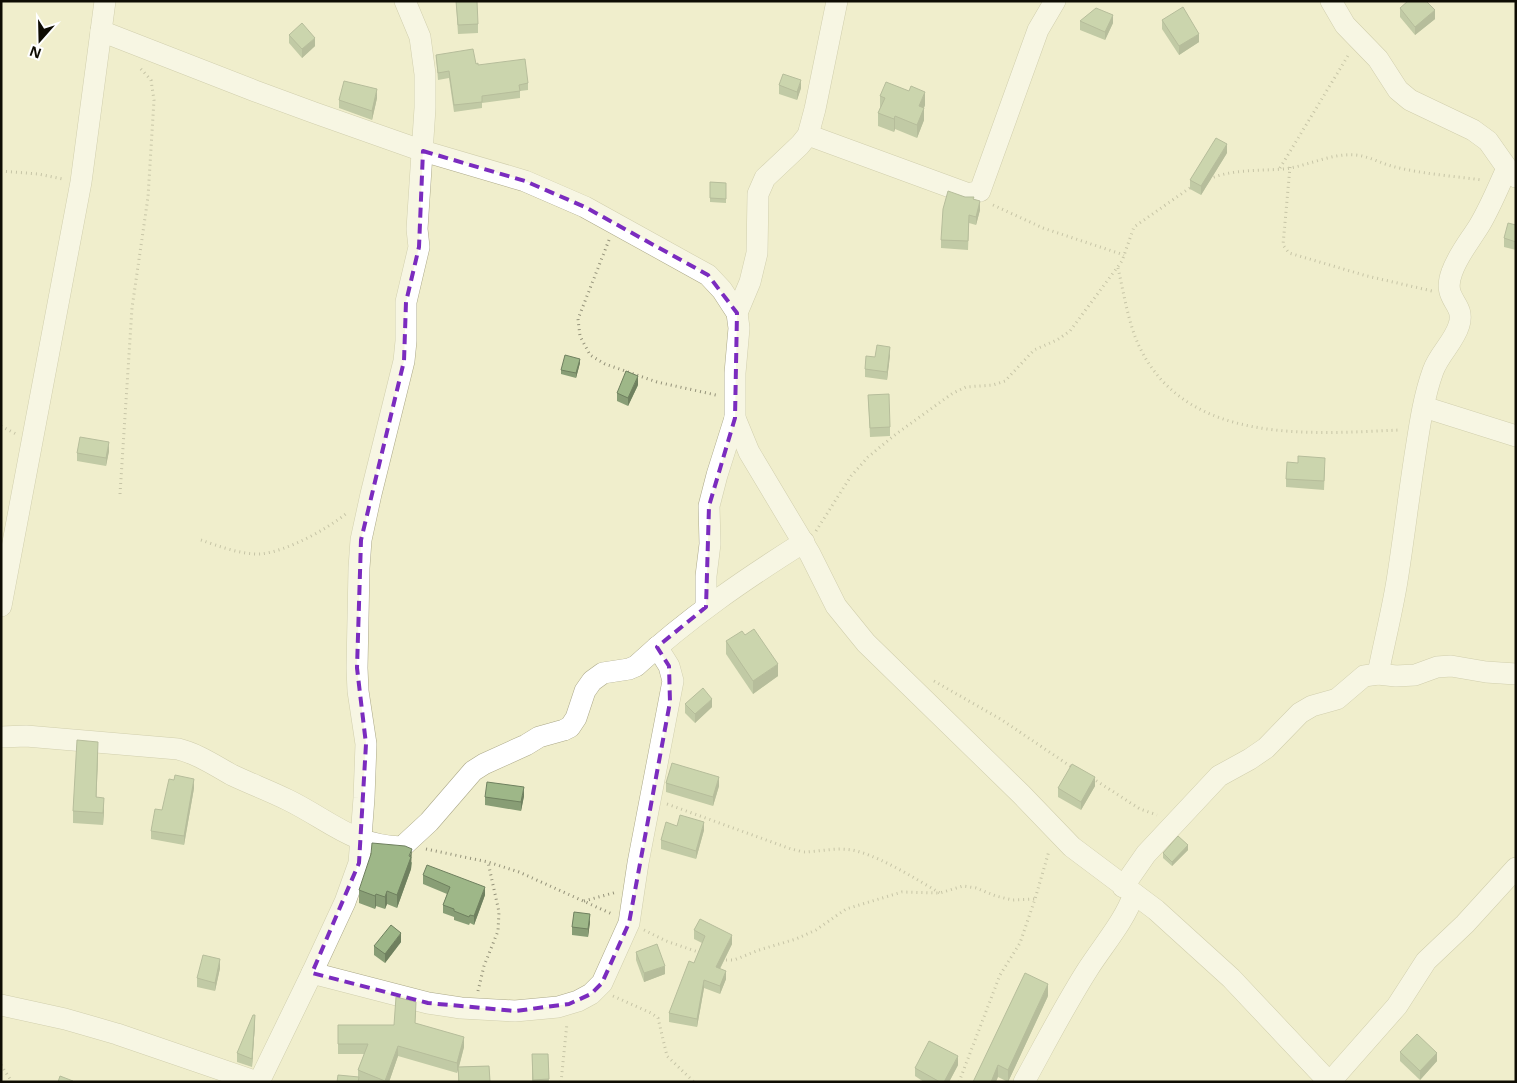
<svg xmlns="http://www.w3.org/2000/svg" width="1517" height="1083" font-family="'Open Sans',sans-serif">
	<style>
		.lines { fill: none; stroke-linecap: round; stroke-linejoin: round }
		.minor-casing { stroke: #aba888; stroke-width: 22 }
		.path { stroke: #939179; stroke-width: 3; stroke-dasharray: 1 4; stroke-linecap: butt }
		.minor { stroke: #fff; stroke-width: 21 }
		.wall { fill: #889d75 }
		.shaded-wall { fill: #6f805f }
		.building { fill: #9eb788; stroke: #6f805f }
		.marked { fill: none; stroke: #7b2cbf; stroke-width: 4; stroke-dasharray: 10 6; stroke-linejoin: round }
	</style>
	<rect width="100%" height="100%" fill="#f0eecc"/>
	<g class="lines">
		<defs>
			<g id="minor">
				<polyline points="1331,1 1345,25 1378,59 1398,90 1410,100 1473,130 1488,141 1507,168 1516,177"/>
				<polyline points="101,31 255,91 315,113 423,151 525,181 585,207 708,275 722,290 737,313 739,328 735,373 735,418 749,452 810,554 836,606 866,643 1021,794 1072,847 1156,910 1231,978 1329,1082"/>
				<polyline points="808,135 969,194 980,191 1038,30 1055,1"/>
				<polyline points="737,313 750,282 757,253 758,194 765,178 800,145 808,135 815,109 837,1"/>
				<polyline points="1424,407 1516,436"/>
				<polyline points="1,606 81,182 105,1"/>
				<polyline points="706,607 706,576 710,544 709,506 717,475 735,418"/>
				<path d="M1378 674C1384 643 1392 612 1397 581 1404 537 1409 493 1416 449 1420 423 1424 396 1433 371 1439 354 1454 342 1459 325 1466 302 1441 301 1452 272 1458 255 1469 242 1479 226 1490 208 1498 188 1507 168"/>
				<path d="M1 737 26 736 178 749C198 754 214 765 232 775 251 784 270 791 288 800 329 820 353 846 402 847L429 822 473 771 484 764 526 745 539 737 564 730 570 727 576 718 585 691 592 681 603 673 629 669 636 666C688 618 745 579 804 542"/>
				<polyline points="1123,887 1146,854 1219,776 1250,759 1266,748 1300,713 1312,706 1337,699 1364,676 1378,674 1396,676 1415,675 1437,667 1451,666 1486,672 1516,674"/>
				<polyline points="312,973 428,1003 461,1008 515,1011 558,1007 578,1001 591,994 602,983 629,923 638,863 673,681 669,666 657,647"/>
				<polyline points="1,1005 65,1019 117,1034 257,1082"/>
				<polyline points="259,1082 312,973 345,902 359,863 364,798 366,744 358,691 357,668 359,568 361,540 371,494 404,361 406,341 406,302 419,247 417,229 425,108 425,74 420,37 405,1"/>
				<path d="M1024 1082C1045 1044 1065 1005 1088 969 1104 944 1124 922 1134 894"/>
				<polyline points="1330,1082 1397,1006 1426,961 1465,924 1516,868"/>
			</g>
		</defs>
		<!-- minor casing -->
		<use href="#minor" class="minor-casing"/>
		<!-- path -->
		<g class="path">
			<polyline points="1290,167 1283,245 1289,253 1367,276 1432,291"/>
			<polyline points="1280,168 1349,54"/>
			<polyline points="1,171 38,174 63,179"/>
			<path d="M1209 179C1233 169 1258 171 1284 169 1308 166 1331 153 1355 155 1369 156 1382 164 1395 167 1423 174 1453 176 1482 180"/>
			<polyline points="993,205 1043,228 1124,255"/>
			<polyline points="609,240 578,319 580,336 590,355 605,364 657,382 716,395"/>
			<path d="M1118 268C1124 294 1128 322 1139 346 1186 445 1308 434 1400 430"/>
			<polyline points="1,426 16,434"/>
			<polyline points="120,494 132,308 148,197 154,100 151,80 140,68"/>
			<polyline points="816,531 851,476 868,457 896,434 953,393 966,387 993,385 1005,381 1034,350 1057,340 1070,331 1122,261 1134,227 1194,185"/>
			<path d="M201 540C218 546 242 555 261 554 287 551 326 530 347 513"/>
			<polyline points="934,681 1002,720 1073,768"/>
			<polyline points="1092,778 1140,809 1157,815"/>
			<path d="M667 804 791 849C796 850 802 852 806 852 824 851 842 846 860 852 886 860 916 879 940 893"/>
			<polyline points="426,849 488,862 519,872 612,914"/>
			<polyline points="584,901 617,892"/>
			<polyline points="644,930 666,941 701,953"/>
			<polyline points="721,960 734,960 759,950 796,939 816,930 846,909 902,892 940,893 963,886 976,888 996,896 1012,900 1035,899"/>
			<polyline points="478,991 484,966 498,931 499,912 488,862"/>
			<polyline points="613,996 651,1013 658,1018 667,1056 694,1082"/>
			<polyline points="1,1065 12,1082"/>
			<polyline points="561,1082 567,1023"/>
			<polyline points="959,1082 1000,975 1020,943 1035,899 1049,851"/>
		</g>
		<!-- minor -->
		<use href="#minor" class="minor"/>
	</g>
	<!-- wall -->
	<g class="wall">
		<polygon points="456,1 478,24 478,33 458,34"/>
		<polygon points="1400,8 1435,19 1415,35 1400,17"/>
		<polygon points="1162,20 1199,42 1179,55 1162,29"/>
		<polygon points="1080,21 1113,23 1105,40 1080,30"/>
		<polygon points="289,35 315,46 302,58 289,43"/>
		<polygon points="436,55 476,64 528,83 528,90 520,91 520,98 482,103 482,108 454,112 449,78 438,80"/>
		<polygon points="779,85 801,88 797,100 779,94"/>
		<polygon points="880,96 925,105 924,108 924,120 917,138 895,129 894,132 878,126 878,113 880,108"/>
		<polygon points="377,98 372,120 339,108 339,100"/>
		<polygon points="1227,153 1201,195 1190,189 1190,180"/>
		<polygon points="710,182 726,183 726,203 710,202"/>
		<polygon points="965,197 974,199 980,210 976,225 969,223 968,250 941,248 941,240"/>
		<polygon points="1516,225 1516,250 1504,247 1504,238"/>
		<polygon points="890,355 887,380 865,377 865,369 875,357"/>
		<polygon points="580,363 576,378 561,374 561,370"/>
		<polygon points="638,385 628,406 617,401 617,393"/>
		<polygon points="868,395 890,427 890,436 870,437"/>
		<polygon points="109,451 106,466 77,461 77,453"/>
		<polygon points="1325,467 1324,490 1286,487 1286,479"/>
		<polygon points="726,641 778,676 753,694 726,654"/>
		<polygon points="685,704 712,707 695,723 685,713"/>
		<polygon points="98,755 96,797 104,810 103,825 73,823 73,811"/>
		<polygon points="174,780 194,788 184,845 151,839 151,831 162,810"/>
		<polygon points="666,783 719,786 713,806 666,792"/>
		<polygon points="1095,786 1081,810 1058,797 1058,788"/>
		<polygon points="524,796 521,811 485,805 485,797"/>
		<polygon points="677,826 704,830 696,859 661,849 661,840"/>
		<polygon points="1188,850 1172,866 1163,858 1163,853"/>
		<polygon points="412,862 411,869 397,908 387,904 385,909 376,906 375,909 359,903 359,890"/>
		<polygon points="423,875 485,895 474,925 470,923 469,925 454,920 454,917 443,913 443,905 447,894 423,884"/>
		<polygon points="590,922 588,937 572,935 572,927"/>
		<polygon points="694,930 732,944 720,969 726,979 720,994 704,988 697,1027 669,1022 669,1013 694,963 702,943 694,939"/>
		<polygon points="401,942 385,963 374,955 374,946"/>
		<polygon points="636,952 665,974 644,982 636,960"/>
		<polygon points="220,968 215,991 197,987 197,978"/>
		<polygon points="1048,996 1008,1082 998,1077 973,1082"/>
		<polygon points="416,1013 415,1023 464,1047 459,1067 489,1066 490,1082 458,1082 458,1069 457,1073 398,1056 389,1082 361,1082 359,1081 359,1082 337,1082 358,1077 358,1070 364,1054 338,1054 338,1025 394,1025"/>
		<polygon points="255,1024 252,1067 237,1062 237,1053"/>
		<polygon points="1400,1052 1437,1061 1420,1080 1400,1061"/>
		<polygon points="532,1054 548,1054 549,1082 532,1082"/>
		<polygon points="958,1065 949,1082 924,1082 915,1076 915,1068"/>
	</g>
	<!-- shaded-wall -->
	<g class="shaded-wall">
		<polygon points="1435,10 1435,19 1415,35 1415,27"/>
		<polygon points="1113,15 1113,23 1105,40 1105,32"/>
		<polygon points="1199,34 1199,42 1179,55 1179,46"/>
		<polygon points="315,38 315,46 302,58 302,49"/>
		<polygon points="801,80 801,88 797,100 797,92"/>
		<polygon points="377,89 377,98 372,120 372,111"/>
		<polygon points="925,92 925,105 919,119 919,106"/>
		<polygon points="924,108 924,120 917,138 917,125"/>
		<polygon points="895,116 895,129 894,132 894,119"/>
		<polygon points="1227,144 1227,153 1201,195 1201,186"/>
		<polygon points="980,201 980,210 976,225 976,217"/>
		<polygon points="890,347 890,355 887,380 887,372"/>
		<polygon points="580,359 580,363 576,378 576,373"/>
		<polygon points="638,376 638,385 628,406 628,398"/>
		<polygon points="109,442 109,451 106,466 106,458"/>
		<polygon points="778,664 778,676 753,694 753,681"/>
		<polygon points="712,699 712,707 695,723 695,714"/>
		<polygon points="98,742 98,755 96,810 96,797"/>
		<polygon points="719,777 719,786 713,806 713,797"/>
		<polygon points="1095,777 1095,786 1081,810 1081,802"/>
		<polygon points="194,779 194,788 184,845 184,836"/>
		<polygon points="524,787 524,796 521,811 521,802"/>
		<polygon points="104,798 104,810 103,825 103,813"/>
		<polygon points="704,822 704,830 696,859 696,851"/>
		<polygon points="1188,845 1188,850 1172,866 1172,862"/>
		<polygon points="412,849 411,869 397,908 397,895"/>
		<polygon points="485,887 485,895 474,925 474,916"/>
		<polygon points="387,891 387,904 385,909 385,897"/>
		<polygon points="376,894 376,906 375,909 375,896"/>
		<polygon points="590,914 590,922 588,937 588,929"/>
		<polygon points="401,933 401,942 385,963 385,954"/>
		<polygon points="732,935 732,944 716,976 716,967"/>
		<polygon points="220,959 220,968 215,991 215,983"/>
		<polygon points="665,966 665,974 644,982 644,973"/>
		<polygon points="726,971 726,979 720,994 720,986"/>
		<polygon points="704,980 704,988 697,1027 697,1019"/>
		<polygon points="1048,984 1048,996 1008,1082 1008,1070"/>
		<polygon points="255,1015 255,1024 252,1067 252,1059"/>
		<polygon points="464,1037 464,1047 457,1073 457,1063"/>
		<polygon points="398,1046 398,1056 389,1082 385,1082"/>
		<polygon points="1437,1053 1437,1061 1420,1080 1420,1071"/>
		<polygon points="958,1056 958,1065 949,1082 944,1082"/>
		<polygon points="998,1065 998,1077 996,1082 991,1082"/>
	</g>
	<!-- building -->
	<g class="building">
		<polygon points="456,1 477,1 478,24 458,25"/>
		<polygon points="1408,1 1426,1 1435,10 1415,27 1400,8"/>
		<polygon points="1183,7 1199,34 1179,46 1162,20"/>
		<polygon points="1096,8 1113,15 1105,32 1080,21"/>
		<polygon points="302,23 315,38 302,49 289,35"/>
		<polygon points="473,49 476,64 478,63 478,65 525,59 528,83 519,85 520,91 482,96 482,102 454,105 449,71 438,73 436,55"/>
		<polygon points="783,74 801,80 797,92 779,85"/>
		<polygon points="344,81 377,89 372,111 339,100"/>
		<polygon points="886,82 909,91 911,86 925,92 919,106 924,108 917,125 895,116 894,119 878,113 885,98 880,96"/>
		<polygon points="1216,138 1227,144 1201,186 1190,180"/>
		<polygon points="710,182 726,183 726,199 710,198"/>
		<polygon points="948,191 965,197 974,197 973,199 980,201 976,217 969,215 968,241 941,240 943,209"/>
		<polygon points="1508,223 1516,225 1516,242 1504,238"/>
		<polygon points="877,345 890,347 887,372 865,369 866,356 875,357"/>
		<polygon points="565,355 580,359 576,373 561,370"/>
		<polygon points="626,371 638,376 628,398 617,393"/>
		<polygon points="889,394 890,427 870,428 868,395"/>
		<polygon points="80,437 109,442 106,458 77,453"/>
		<polygon points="1298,456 1325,458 1324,481 1286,479 1287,462 1298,463"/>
		<polygon points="754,629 778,664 753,681 726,641 742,631 745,635"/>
		<polygon points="703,688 712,699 695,714 685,704"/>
		<polygon points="77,740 98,742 96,797 104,798 103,813 73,811"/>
		<polygon points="672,763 719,777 713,797 666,783"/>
		<polygon points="1072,764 1095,777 1081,802 1058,788"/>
		<polygon points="175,775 194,779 184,836 151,831 155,809 162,810 169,779 174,780"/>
		<polygon points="487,782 524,787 521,802 485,797"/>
		<polygon points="680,815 704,822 696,851 661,840 666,822 677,826"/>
		<polygon points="1178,836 1188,845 1172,862 1163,853"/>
		<polygon points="372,843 405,846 412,849 409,856 411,857 397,895 387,891 385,897 376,894 375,896 359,890 371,854"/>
		<polygon points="427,865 485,887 474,916 470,915 469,917 454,911 454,909 443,905 450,887 423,875"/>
		<polygon points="574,912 590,914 588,929 572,927"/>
		<polygon points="700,919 732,935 716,967 726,971 720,986 704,980 697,1019 669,1013 689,961 694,963 705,936 694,930"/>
		<polygon points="391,925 401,933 385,954 374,946"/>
		<polygon points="657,944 665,966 644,973 636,952"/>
		<polygon points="203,955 220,959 215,983 197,978"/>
		<polygon points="1025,973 1048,984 1008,1070 998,1065 991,1082 973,1082"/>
		<polygon points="396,997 416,1002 415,1023 464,1037 457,1063 398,1046 385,1081 358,1070 368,1044 338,1044 338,1025 394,1025"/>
		<polygon points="253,1015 255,1015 252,1059 237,1053"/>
		<polygon points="1417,1034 1437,1053 1420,1071 1400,1052"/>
		<polygon points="929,1041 958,1056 944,1082 940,1082 915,1068"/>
		<polygon points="532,1054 548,1054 549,1079 533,1080"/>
		<polygon points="489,1066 490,1081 459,1082 458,1067"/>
		<polygon points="338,1075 359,1077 358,1082 337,1082"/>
		<polygon points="60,1076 73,1081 73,1082 58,1082"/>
	</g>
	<!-- marked area -->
	<path d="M0 0H1517V1083H0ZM423 151 525 181 585 207 708 275 737 313 735 418 709 506 706 607 657 647 669 666 670 702 629 923 602 983 591 994 569 1004 515 1011 428 1003 312 973 359 863 366 744 357 668 361 540 404 361 406 302 419 247Z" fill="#f0eecc" fill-opacity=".55" fill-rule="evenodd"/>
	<path class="marked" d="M423 151 525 181 585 207 708 275 737 313 735 418 709 506 706 607 657 647 669 666 670 702 629 923 602 983 591 994 569 1004 515 1011 428 1003 312 973 359 863 366 744 357 668 361 540 404 361 406 302 419 247Z"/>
	<!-- border -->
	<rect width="1517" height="1083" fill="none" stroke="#0e0c03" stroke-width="5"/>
	<!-- north arrow -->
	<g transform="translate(40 40) rotate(200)" stroke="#ffffff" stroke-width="4" paint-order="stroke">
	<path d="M0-4L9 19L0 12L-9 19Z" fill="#0e0c03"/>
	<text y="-8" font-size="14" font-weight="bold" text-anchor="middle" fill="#0e0c03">N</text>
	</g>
</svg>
